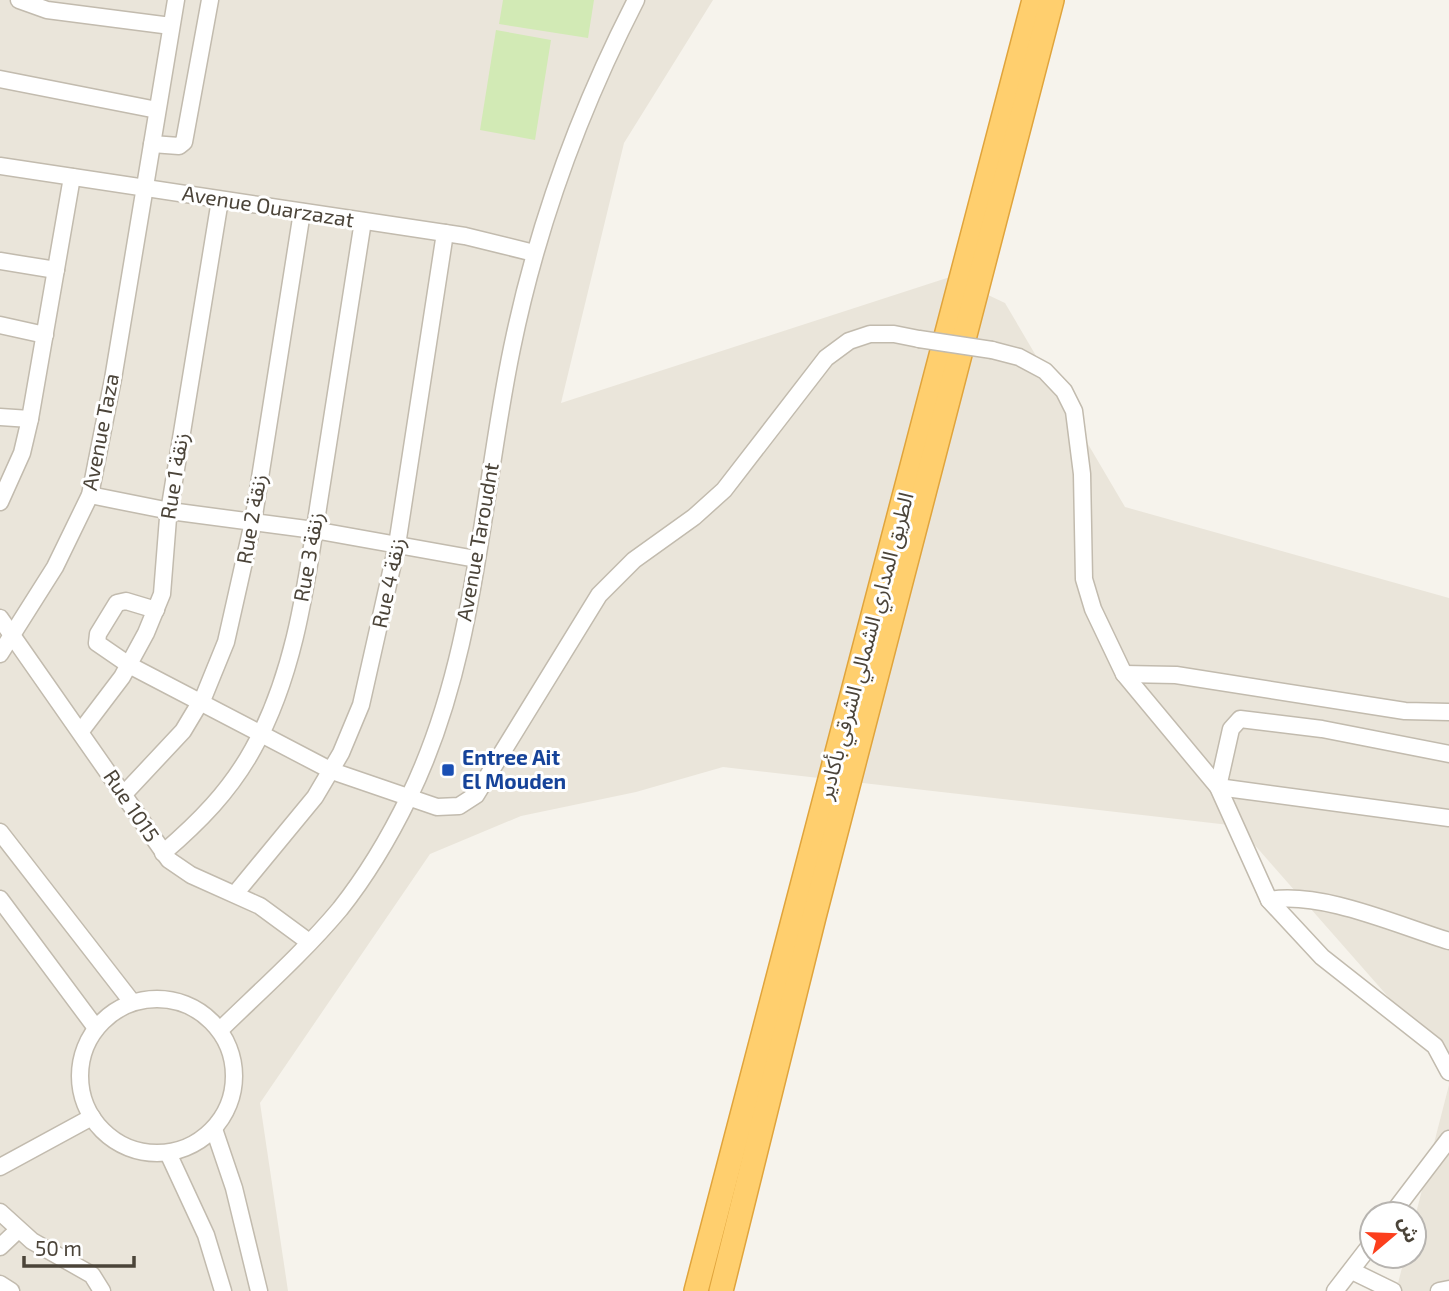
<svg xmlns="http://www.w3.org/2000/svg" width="1449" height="1291" font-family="'Exo 2','Noto Sans Arabic',sans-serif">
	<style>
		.residential { fill: #eae5da }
		.green { fill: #d2eab5 }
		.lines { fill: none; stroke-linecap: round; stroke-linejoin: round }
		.minor-casing { stroke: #c2bbae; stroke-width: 19 }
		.highway-casing { stroke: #e0a43c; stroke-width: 26 }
		.minor { stroke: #fff; stroke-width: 16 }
		.highway { stroke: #ffcf6e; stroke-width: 23 }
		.minor-bridge-casing { stroke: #c2bbae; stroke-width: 19; stroke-linecap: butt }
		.minor-bridge { stroke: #fff; stroke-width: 16 }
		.transit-dot { fill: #1a4fb4; stroke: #fff; stroke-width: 2.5 }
		.labels { text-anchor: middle; stroke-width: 6; stroke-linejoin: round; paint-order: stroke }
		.street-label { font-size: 21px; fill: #4b4439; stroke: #fff }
		.transit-label { font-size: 21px; font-weight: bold; fill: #164399; stroke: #fff; text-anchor: start }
	</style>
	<rect width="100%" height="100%" fill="#f6f3ec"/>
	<!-- residential -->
	<g class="residential">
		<polygon points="0,0 713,0 624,143 561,403 950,277 1005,303 1125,507 1449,598 1449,1066 1238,826 723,767 636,792 521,816 430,854 260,1103 288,1291 0,1291"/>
		<polygon points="1449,1085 1449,1291 1396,1291 1405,1256 1414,1256 1414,1221"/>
	</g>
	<!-- green -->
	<g class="green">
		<polygon points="503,0 594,0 588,38 499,24"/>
		<polygon points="496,30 551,40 535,140 480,130"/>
	</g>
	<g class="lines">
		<defs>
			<g id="minor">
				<polyline points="19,0 47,10 171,26"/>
				<polyline points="0,79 157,110"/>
				<polyline points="152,144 179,146 184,142 210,0"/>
				<polyline points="0,166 465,236 534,253"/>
				<polyline points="0,261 56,270"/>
				<polyline points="0,325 45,335"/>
				<polyline points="992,350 1019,357 1045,371 1064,391 1074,411 1082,474 1084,579 1093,609 1124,674 1218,787 1269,900 1322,957 1435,1046 1449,1072"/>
				<polyline points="0,417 30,419"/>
				<polyline points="90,495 170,511 314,530 476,559"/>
				<polyline points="0,502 22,453 30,419 72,177"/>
				<polyline points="156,610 126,601 117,603 98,634 97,643 129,665 332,771 437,807 459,806 476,795 599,595 634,560 694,517 724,490 826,358 849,341 870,334 894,334 919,339"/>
				<polyline points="0,618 169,860 191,875 260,906 309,942"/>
				<polyline points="0,654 55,567 90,495 113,379 176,0"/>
				<polyline points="1124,674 1176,675 1405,711 1449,712"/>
				<polyline points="81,731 122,677 146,633 162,594 168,518 220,200"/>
				<polyline points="1449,754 1322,729 1240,719 1231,729 1218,787 1449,818"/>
				<polyline points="124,794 183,731 204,696 226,642 253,522 302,212"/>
				<polyline points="0,832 132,1002"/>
				<path d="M163 853C199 822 230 791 253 749 297 670 307 577 321 489 335 399 349 310 363 221"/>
				<polyline points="235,894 315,797 341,753 361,705 397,545 445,233"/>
				<polyline points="0,899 96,1028"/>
				<path d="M1269 900C1322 891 1397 925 1449 941"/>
				<circle cx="157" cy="1076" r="77"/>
				<path d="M220 1030C260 991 304 952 340 909 367 875 390 836 409 797 477 658 481 497 512 348 537 226 579 111 636 0"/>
				<polyline points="214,1129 234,1188 259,1291"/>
				<polyline points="168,1153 206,1235 223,1291"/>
				<polyline points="0,1167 92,1117"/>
				<polyline points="0,1212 32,1241 92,1275 102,1291"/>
				<polyline points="1392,1214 1449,1139"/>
				<polyline points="0,1247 18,1230"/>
				<polyline points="1352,1271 1393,1291"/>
				<polyline points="0,1284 11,1291"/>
				<polyline points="1335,1291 1372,1243"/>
				<polyline points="1439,1291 1449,1289"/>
			</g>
			<g id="highway">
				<polyline points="696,1291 1034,0"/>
				<polyline points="721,1291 814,917 1052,0"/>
			</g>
		</defs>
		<!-- minor casing -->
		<use href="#minor" class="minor-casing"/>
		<!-- highway casing -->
		<use href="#highway" class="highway-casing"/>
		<!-- minor -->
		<use href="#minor" class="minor"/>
		<!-- highway -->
		<use href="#highway" class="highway"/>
		<defs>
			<polyline id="minor-bridge" points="919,339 992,350"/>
		</defs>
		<!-- minor-bridge casing -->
		<use href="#minor-bridge" class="minor-bridge-casing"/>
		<!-- minor-bridge -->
		<use href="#minor-bridge" class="minor-bridge"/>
	</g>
	<!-- markers -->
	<rect class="transit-dot" x="441" y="763" width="14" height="14" rx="3.5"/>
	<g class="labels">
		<!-- street labels -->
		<g class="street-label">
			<text transform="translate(268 207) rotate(9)" y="7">Avenue Ouarzazat</text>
			<text transform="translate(101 432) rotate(-79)" y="7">Avenue Taza</text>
			<text transform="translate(175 476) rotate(-81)" y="7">Rue 1 زنقة</text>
			<text transform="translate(252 519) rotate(-80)" y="7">Rue 2 زنقة</text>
			<text transform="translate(478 542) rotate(-80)" y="7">Avenue Taroudnt</text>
			<text transform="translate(309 557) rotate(-80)" y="7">Rue 3 زنقة</text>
			<text transform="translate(389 583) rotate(-78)" y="7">Rue 4 زنقة</text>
			<text transform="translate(866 646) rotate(-75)" y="7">الطريق المداري الشمالي الشرقي بأكادير</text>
			<text transform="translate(131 806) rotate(56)" y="7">Rue 1015</text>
		</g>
		<!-- transit labels -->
		<g class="transit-label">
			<text x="462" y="765">Entree Ait<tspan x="462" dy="24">El Mouden</tspan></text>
		</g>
	</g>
	<!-- north arrow -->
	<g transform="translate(1393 1235) rotate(71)"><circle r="33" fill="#ffffff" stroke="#b7b4b0" stroke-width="2"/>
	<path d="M0-5L12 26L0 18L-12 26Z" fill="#fc3f1d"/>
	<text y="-10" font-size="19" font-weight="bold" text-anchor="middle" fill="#4b4439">ش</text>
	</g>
	<!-- scale -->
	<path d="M24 1256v10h110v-10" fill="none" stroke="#4b4439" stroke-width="3.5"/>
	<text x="35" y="1256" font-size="21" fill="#4b4439" stroke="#ffffff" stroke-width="5" paint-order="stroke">50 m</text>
</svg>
